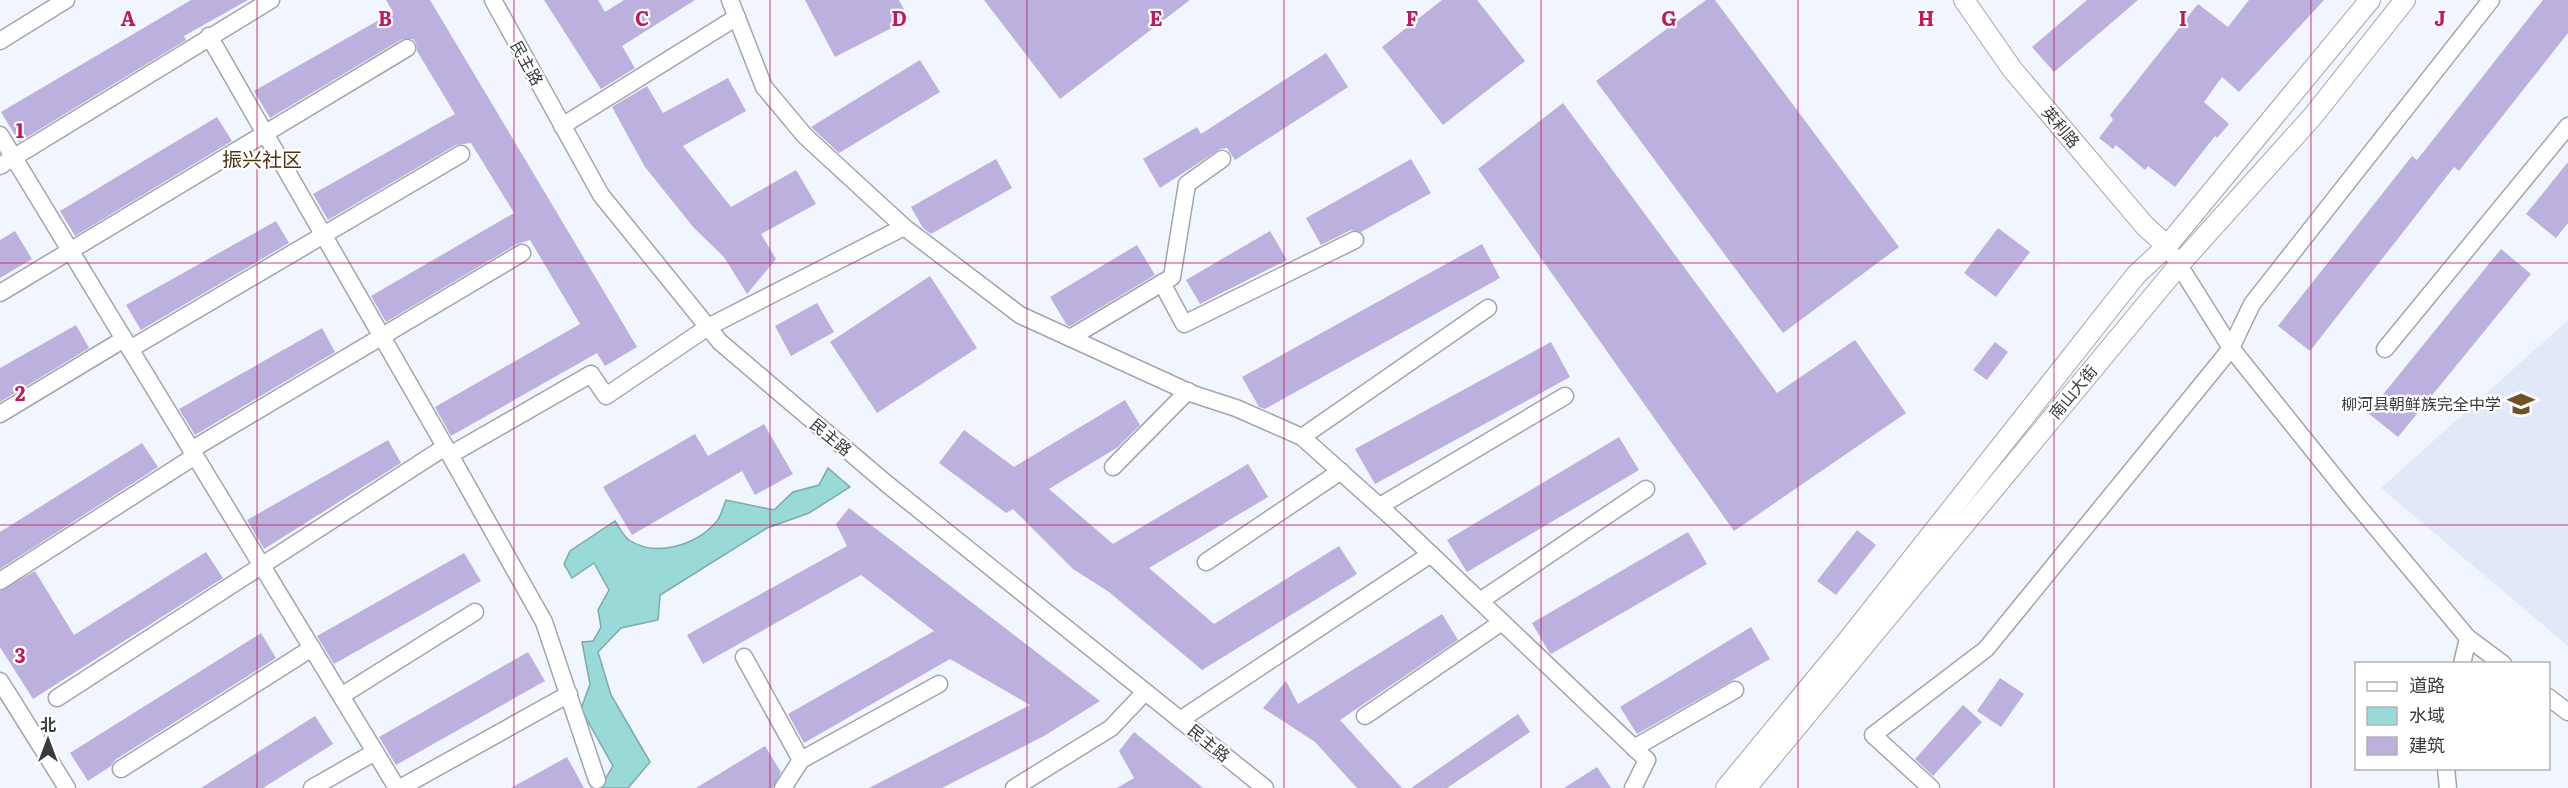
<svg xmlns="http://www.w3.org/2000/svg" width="2568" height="788" font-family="Literata,'Noto Sans SC',serif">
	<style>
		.built { fill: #e1e9f9 }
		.water { fill: #99dad8; stroke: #7caaaa; stroke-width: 1.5 }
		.building { fill: #bcb1de }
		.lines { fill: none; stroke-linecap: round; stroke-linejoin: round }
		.minor-casing { stroke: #a1a6ae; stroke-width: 19 }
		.tertiary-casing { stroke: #a1a6ae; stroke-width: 22 }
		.minor { stroke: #fff; stroke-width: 16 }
		.tertiary { stroke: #fff; stroke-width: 20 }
		.grid { fill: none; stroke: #c2185b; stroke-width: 1.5; stroke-opacity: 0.55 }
		.labels { text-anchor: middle; stroke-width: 4.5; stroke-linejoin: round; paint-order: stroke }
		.street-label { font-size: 16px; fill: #393b3f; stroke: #fff }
		.poi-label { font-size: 16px; fill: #393b3f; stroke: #fff; text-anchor: end }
		.quarter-label { font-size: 20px; fill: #4c3511; stroke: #fff }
		.grid-label { font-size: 20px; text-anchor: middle; font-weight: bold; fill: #c2185b; stroke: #fff; stroke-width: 4.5; stroke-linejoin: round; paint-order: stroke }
	</style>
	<rect width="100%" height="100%" fill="#f0f5fe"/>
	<!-- built -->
	<polygon class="built" points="2568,320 2568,646 2381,488"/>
	<!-- water -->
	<path class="water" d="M828 468 850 487 809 513 767 528 660 595 658 620 621 628 598 652 611 695 650 762 628 788H600L613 766 581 709 590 684 582 642 593 641 601 627 598 610 609 590 594 563 572 578 564 564 570 551 615 521C619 527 623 536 629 540 656 558 697 545 717 521 721 516 723 507 726 500L774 510 793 492 819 485Z"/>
	<!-- building -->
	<g class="building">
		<polygon points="191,0 248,0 184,36 186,40 19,142 1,112"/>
		<polygon points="386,0 430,0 637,347 605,366 597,353 451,436 435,407 580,324 530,240 517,244 386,322 371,296 514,213 471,143 456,145 328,220 313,194 455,114 417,51 416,43 413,39 402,39 270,118 254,91 393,12"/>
		<polygon points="544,0 598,0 605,12 624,0 695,0 622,46 635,68 601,89"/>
		<polygon points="805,0 899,0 909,19 835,57"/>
		<polygon points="984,0 1190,0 1060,99"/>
		<polygon points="1442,0 1477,0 1525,61 1443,125 1382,47"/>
		<polygon points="1706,0 1715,0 1899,247 1783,333 1596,81"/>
		<polygon points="2087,0 2138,0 2054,72 2032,47"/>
		<polygon points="2249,0 2324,0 2239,92 2222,77 2204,102 2229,124 2217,138 2215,136 2175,187 2148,166 2145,170 2116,145 2113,149 2099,138 2113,120 2110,115 2198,4 2228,27"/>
		<polygon points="2543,0 2568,0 2568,33 2459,171 2454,167 2310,351 2278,326 2412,156 2417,160"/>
		<polygon points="1326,53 1348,87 1235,160 1227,148 1220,149 1160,188 1143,159 1197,127 1201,134"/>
		<polygon points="920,60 940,92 839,153 811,127"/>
		<polygon points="728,78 746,111 683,146 731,207 796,170 816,204 761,234 776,259 747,294 724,257 694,228 645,167 612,107 647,86 663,113"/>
		<polygon points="1563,103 1777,393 1855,340 1906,413 1734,531 1478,169"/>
		<polygon points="217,117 232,141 75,236 60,211"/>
		<polygon points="996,159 1012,188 931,234 923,228 911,207"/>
		<polygon points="1411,159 1431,193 1361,232 1351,230 1321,245 1306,218"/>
		<polygon points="2568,162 2568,223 2556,238 2526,214"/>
		<polygon points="276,221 289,243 141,330 126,305"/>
		<polygon points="1998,228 2030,252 1996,297 1964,273"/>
		<polygon points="15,231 32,259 0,278 0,240"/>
		<polygon points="1270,231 1287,260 1200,304 1186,280"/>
		<polygon points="1482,244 1500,278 1265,409 1259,407 1242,377"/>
		<polygon points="1137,245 1155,275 1070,326 1067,325 1050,297"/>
		<polygon points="2501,249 2531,274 2398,437 2368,413"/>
		<polygon points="930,276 977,348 877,413 830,342"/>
		<polygon points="817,303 834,332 791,356 775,326"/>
		<polygon points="76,325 89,348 0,402 0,368"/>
		<polygon points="322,328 335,352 195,435 179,409"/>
		<polygon points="1551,342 1570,377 1375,484 1355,449"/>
		<polygon points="1995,342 2008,352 1987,380 1973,370"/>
		<polygon points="1125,400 1140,425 1118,447 1049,489 1113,544 1248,464 1268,497 1149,568 1214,624 1339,546 1357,574 1202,670 1109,592 1073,569 1013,509 1006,513 939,463 964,430 1014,467"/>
		<polygon points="764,424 793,474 755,495 742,471 632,535 603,487 695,434 708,456"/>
		<polygon points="1619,437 1639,470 1467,572 1447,540"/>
		<polygon points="388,440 401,463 264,549 247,520"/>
		<polygon points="142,443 158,467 0,569 0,532"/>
		<polygon points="849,508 1100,701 1044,736 942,788 869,788 1030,705 950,659 804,743 788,714 934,631 861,575 703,664 687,635 847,546 836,524"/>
		<polygon points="1857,530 1876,545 1836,595 1817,581"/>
		<polygon points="1688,532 1707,564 1551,654 1549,652 1532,623"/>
		<polygon points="206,552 223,578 33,699 0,647 0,591 35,571 74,635"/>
		<polygon points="464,553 481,581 334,664 317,636"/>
		<polygon points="1442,614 1458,640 1340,720 1402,788 1357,788 1315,742 1263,708 1286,681 1298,704"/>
		<polygon points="1751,627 1770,659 1637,734 1620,707"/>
		<polygon points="261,633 276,658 115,760 111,766 88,781 70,753"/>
		<polygon points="528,652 545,681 396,765 379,737"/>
		<polygon points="2000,678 2024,694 2001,727 1977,711"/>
		<polygon points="1963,705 1982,722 1933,776 1915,759"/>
		<polygon points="1518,714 1530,732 1447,788 1411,788"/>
		<polygon points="315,716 333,744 263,788 201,788"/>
		<polygon points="1134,732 1203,788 1117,788 1134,778 1119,751"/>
		<polygon points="765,746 781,772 773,788 696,788"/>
		<polygon points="567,757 584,788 511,788"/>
		<polygon points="1597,767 1611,788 1564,788"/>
	</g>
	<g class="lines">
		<defs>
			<g id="minor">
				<polyline points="493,0 601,195 720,342 887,484 1265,788"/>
				<polyline points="730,0 764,87 805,136 904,227 1020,315 1193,394 1236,408 1302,437 1398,523 1647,760 1633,788"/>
				<polyline points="209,36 450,455 591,374 606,396 708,327 904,227"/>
				<polyline points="0,41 66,0"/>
				<polyline points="562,126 737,17"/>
				<polyline points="0,135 397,788"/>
				<polyline points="0,166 271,0"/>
				<polyline points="2167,246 2231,348 2353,500 2468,638 2503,664"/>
				<polyline points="1162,283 1184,324 1355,240"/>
				<polyline points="0,293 407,48"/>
				<polyline points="1070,338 1172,277 1187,184 1222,159"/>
				<polyline points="130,349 461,154"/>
				<polyline points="2385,349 2568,126"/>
				<polyline points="0,414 124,339"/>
				<polyline points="1302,437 1488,308"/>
				<polyline points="191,450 522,253"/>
				<polyline points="450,455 544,622 597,780"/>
				<polyline points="1113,467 1188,391"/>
				<polyline points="1380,506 1565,396"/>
				<polyline points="1206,562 1341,471"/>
				<polyline points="0,581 195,456"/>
				<polyline points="1480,601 1646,489"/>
				<polyline points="744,657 801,760 783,788"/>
				<polyline points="2462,664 2468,638"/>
				<polyline points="0,681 67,788"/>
				<polyline points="341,696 475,612"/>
				<polyline points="2548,697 2568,712"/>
				<polyline points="57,698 445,447"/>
				<polyline points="1365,716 1502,622"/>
				<polyline points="1180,720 1431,554"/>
				<polyline points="1634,748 1735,690"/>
				<polyline points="801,760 939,684"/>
				<polyline points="2446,768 2448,788"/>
				<polyline points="121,769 312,648"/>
				<polyline points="312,788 375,752"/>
				<polyline points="400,788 569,694"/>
				<polyline points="1014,788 1111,728 1145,692"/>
				<polyline points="1931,788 1873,735 1986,649 2220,362 2231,348 2252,304 2491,0"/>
			</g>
			<g id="tertiary">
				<polyline points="1964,0 2012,69 2145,226 2167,246"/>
				<polyline points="1726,788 1848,640 2136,275 2167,246 2370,0"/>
				<polyline points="1746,788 2179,265 2313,116 2405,0"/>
			</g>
		</defs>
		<!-- minor casing -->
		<use href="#minor" class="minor-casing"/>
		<!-- tertiary casing -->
		<use href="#tertiary" class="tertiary-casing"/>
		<!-- minor -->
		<use href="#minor" class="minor"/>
		<!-- tertiary -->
		<use href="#tertiary" class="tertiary"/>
	</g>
	<!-- grid -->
	<path class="grid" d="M257 0V788M514 0V788M770 0V788M1027 0V788M1284 0V788M1541 0V788M1798 0V788M2054 0V788M2311 0V788M0 263H2568M0 525H2568"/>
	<!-- icons -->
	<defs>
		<symbol id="school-bare" viewBox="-9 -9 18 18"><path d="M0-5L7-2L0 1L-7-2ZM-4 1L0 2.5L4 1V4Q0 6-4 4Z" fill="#6f5125" stroke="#fff" stroke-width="2.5" paint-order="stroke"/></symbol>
	</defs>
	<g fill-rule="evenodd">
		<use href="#school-bare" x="2502" y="385" width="38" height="38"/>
	</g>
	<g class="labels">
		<!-- street labels -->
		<g class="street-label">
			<text transform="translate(527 63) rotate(61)" y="6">民主路</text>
			<text transform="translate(2061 127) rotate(50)" y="6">英利路</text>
			<text transform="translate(2073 392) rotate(-50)" y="6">南山大街</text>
			<text transform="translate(831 437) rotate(40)" y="6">民主路</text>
			<text transform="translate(1209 743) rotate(39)" y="6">民主路</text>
		</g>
		<!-- poi labels -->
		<g class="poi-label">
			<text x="2501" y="410">柳河县朝鲜族完全中学</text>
		</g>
		<!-- quarter labels -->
		<g class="quarter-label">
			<text x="262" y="167">振兴社区</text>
		</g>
	</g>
	<g class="grid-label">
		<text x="128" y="26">A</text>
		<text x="385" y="26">B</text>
		<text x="642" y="26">C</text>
		<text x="899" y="26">D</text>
		<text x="1156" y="26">E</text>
		<text x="1412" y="26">F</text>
		<text x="1669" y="26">G</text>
		<text x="1926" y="26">H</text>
		<text x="2183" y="26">I</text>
		<text x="2440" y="26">J</text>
		<text x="20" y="138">1</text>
		<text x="20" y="401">2</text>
		<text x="20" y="663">3</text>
	</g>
	<!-- legend -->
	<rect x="2355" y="662" width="195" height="108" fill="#ffffff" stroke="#b0b1b2" stroke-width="1.5"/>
	<rect x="2367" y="682" width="30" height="9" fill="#ffffff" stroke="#b0b1b2" stroke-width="1.5"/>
	<text x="2409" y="692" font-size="18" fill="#393b3f">道路</text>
	<rect x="2367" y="707" width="30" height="18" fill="#99dad8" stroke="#b0b1b2" stroke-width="1.5"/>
	<text x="2409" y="722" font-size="18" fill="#393b3f">水域</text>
	<rect x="2367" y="737" width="30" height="18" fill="#bcb1de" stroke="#b0b1b2" stroke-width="1.5"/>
	<text x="2409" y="752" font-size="18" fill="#393b3f">建筑</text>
	<!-- north arrow -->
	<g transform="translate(48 740)" stroke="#ffffff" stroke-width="4.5" paint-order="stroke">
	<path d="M0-4.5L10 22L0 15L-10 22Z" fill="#393b3f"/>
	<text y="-9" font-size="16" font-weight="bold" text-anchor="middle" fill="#393b3f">北</text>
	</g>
</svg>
